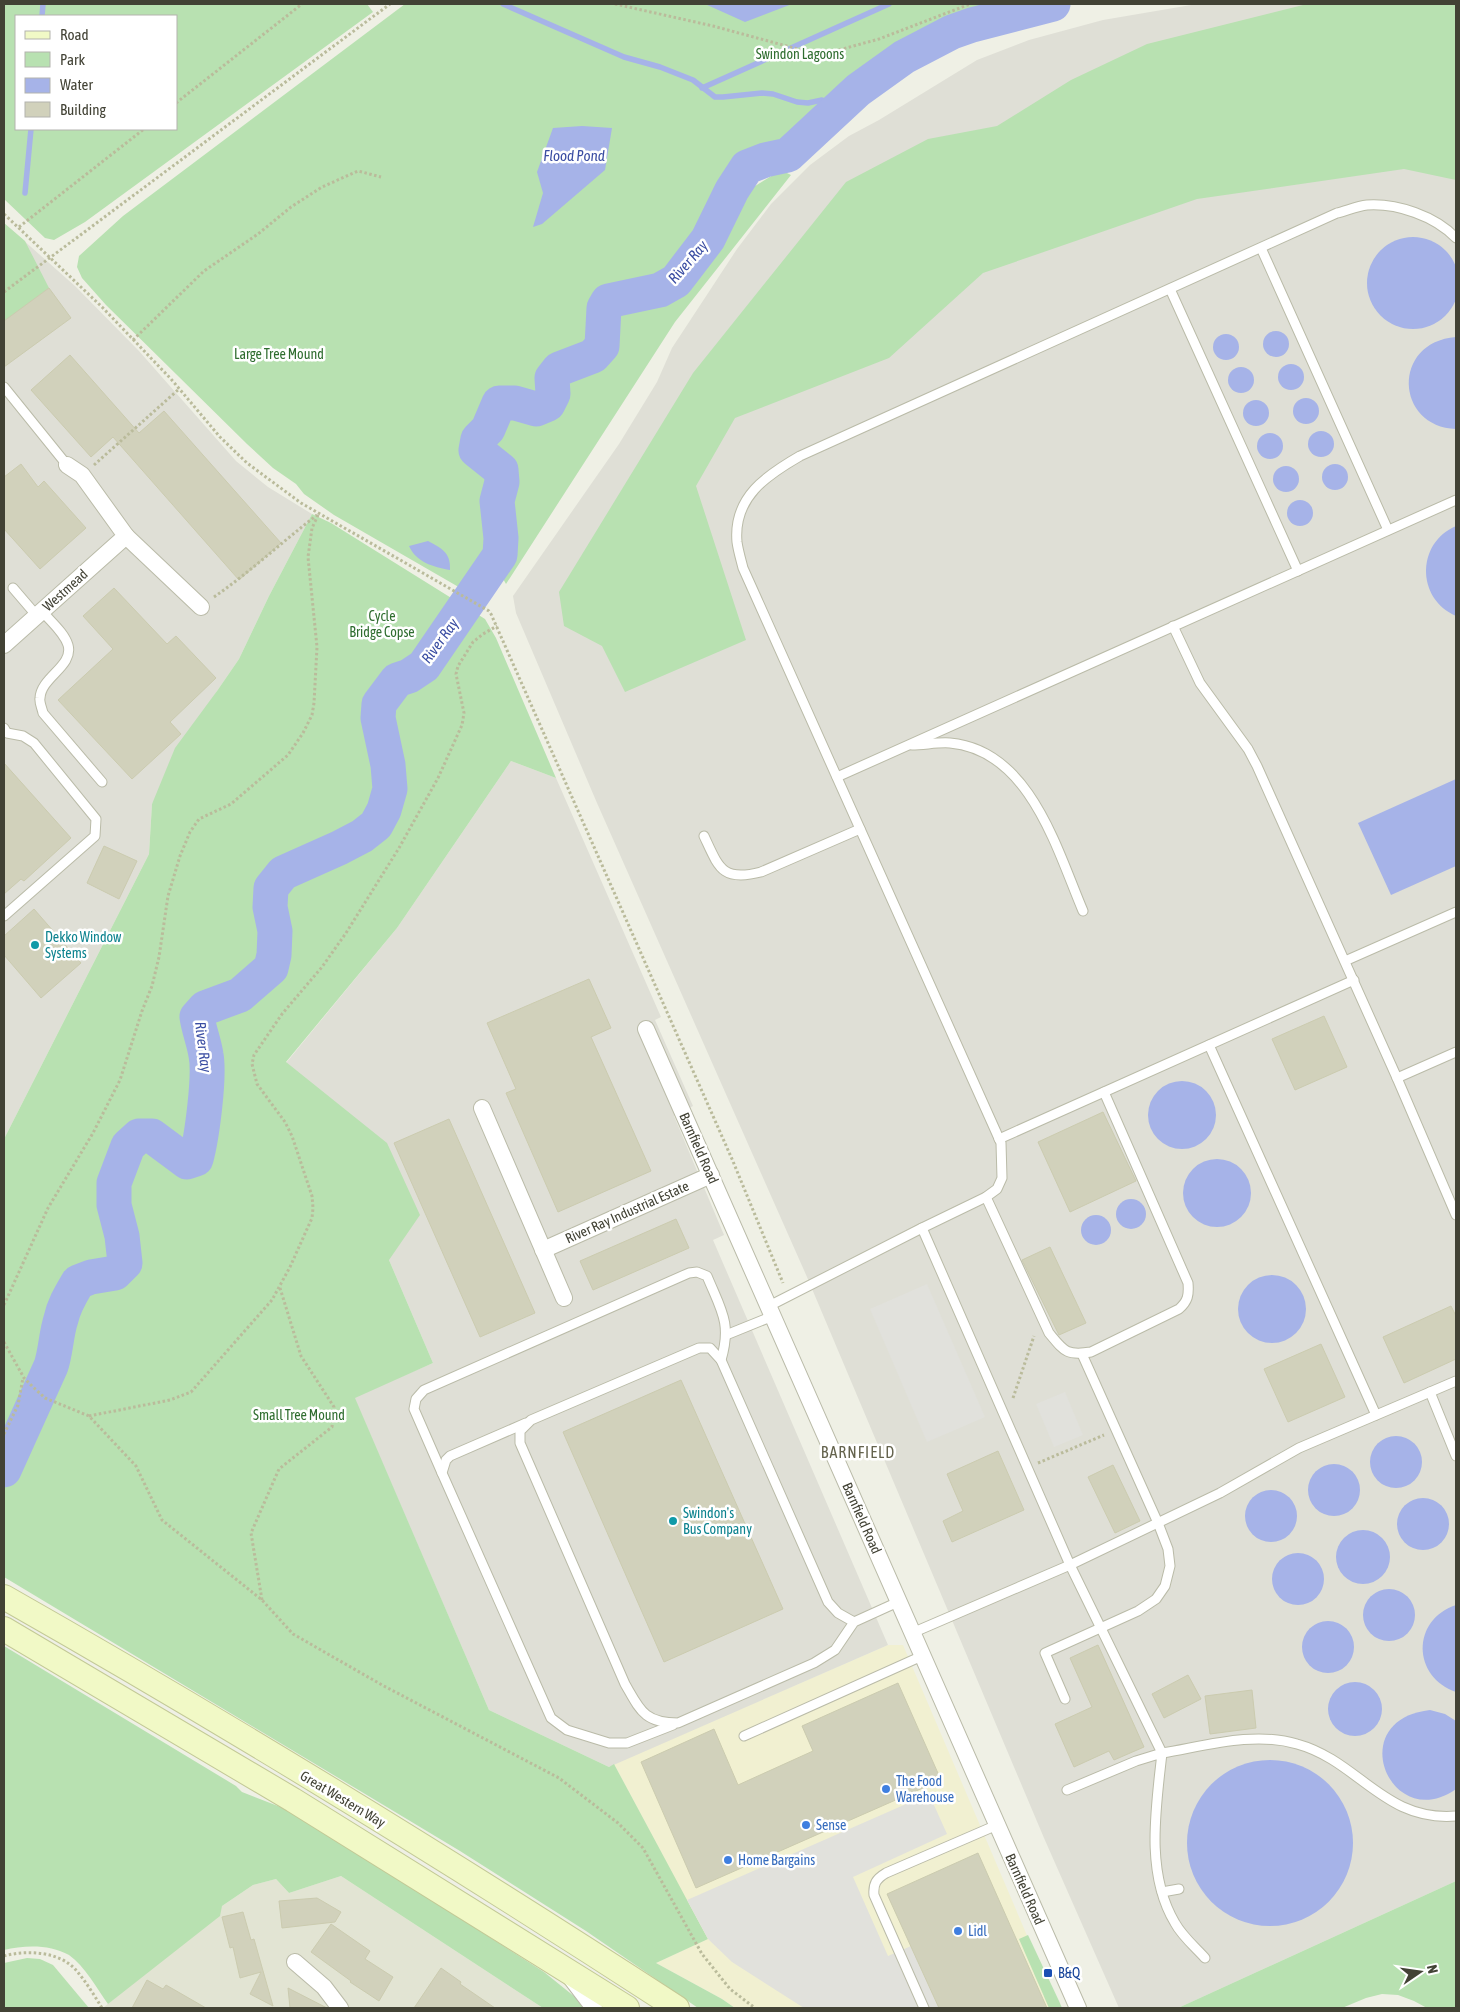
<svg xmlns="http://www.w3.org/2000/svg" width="1460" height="2012" font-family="'Asap Condensed',sans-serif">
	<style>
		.residential { fill: #e2e4d3 }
		.commercial { fill: #f1f0d1 }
		.industrial { fill: #dfdfd6 }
		.green { fill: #b8e1b1; fill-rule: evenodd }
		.parking { fill: #e1e1dc }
		.water { fill: #a6b3e8 }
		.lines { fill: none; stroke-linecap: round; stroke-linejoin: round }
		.stream { stroke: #a6b3e8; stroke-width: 5.5 }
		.river { stroke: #a6b3e8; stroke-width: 35 }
		.building { fill: #d1d1bb; stroke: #cbcbaf }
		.lane-casing { stroke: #babba8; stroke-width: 11 }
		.street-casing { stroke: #babba8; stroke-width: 18 }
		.secondary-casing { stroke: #c3c996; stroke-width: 26 }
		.path { stroke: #babb9b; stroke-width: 3; stroke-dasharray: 2.5 2.5; stroke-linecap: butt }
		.lane { stroke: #fff; stroke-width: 9 }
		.street { stroke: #fff; stroke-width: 16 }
		.secondary { stroke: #f1f9c6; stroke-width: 24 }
		.culture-dot { fill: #0f9aa8; stroke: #fff; stroke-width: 2 }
		.shop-dot { fill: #3f7fe0; stroke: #fff; stroke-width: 2 }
		.transit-dot { fill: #1a4fb4; stroke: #fff; stroke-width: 2 }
		.labels { text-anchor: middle; stroke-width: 5; stroke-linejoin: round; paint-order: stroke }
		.park-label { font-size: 14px; fill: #2f6d2f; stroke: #fff }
		.street-label { font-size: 14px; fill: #424235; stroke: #fff }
		.culture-label { font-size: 14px; fill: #0d838f; stroke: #fff; text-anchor: start }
		.shop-label { font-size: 14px; fill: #366cbe; stroke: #fff; text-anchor: start }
		.transit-label { font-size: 14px; fill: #164399; stroke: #fff; text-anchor: start }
		.water-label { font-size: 15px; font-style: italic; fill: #3a4da2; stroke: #fff }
		.quarter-label { font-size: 16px; letter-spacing: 1px; fill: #64634d; stroke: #fff }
	</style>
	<rect width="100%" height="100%" fill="#eff0e5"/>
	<!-- residential -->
	<polygon class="residential" points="341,1876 543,2008 103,2008 222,1906 253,1885 276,1879 289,1893"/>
	<!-- commercial -->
	<polygon class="commercial" points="888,1645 903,1645 1058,2008 735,2008 722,1999 656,1963 707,1939 614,1764"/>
	<!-- industrial -->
	<g class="industrial">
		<polygon points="1197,4 1456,4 1456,1881 1178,2008 1119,2008 1044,1838 807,1277 597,803 516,613 513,596 619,444 657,382 672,348 737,249 771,204 810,165 849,136 879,120 977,60 1029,40 1103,20"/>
		<polygon points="4,223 75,286 139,351 236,461 268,487 312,514 269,596 239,659 217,691 152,804 149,854 4,1139"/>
		<polygon points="511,761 556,778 661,1017 655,1020 693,1106 674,1116 724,1235 713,1240 888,1645 609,1767 489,1710 354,1397 433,1363 389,1260 286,1063 397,928"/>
	</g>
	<!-- green -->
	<g class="green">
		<path d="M4 4H367L373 12 85 222 54 240 45 238 4 199ZM176 16V129H16V16Z"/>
		<path d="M405 4H998L964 18 871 65 836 90 826 109 786 150 754 160 742 166 728 188 699 245 678 272 666 281 653 287 608 296 597 305 594 322 598 343C583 362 540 359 548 393 534 411 516 395 495 400L485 424 473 436C471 469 488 456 497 476L492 494 495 547 490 561 469 593 334 515 304 494 296 484 273 468 247 444 106 305 82 278 77 267 79 256 123 216Z"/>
		<polygon points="1307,4 1456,4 1456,180 1404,169 1197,199 983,273 889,358 735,418 696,486 746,640 625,692 602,646 564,626 559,592 693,373 846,182 928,139 997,126 1071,80 1147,44"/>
		<polygon points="781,170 791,175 675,322 506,584 502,577 508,491 505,469 490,445 492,436 506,419 548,417 557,404 565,384 585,374 611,352 615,328 611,313 613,305 661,295 682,284 731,225 752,188"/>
		<polygon points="4,223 25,241 49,288 4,322"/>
		<polygon points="312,514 331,523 485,619 496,638 556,778 511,761 397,928 286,1062 387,1143 420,1215 389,1260 433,1363 355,1398 489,1710 609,1767 614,1764 708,1939 656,1963 722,1999 735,2008 698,2008 586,1931 460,1851 4,1577 4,1139 149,854 152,804 175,748 217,691 239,659 269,596"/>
		<path d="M4 1646 236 1786 242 1792 296 1813 544 1972 575 1997 583 2008H543L341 1876 289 1893 276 1879 253 1885 222 1906 220 1916 108 2004C97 1989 85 1966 69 1955 50 1944 24 1945 4 1950Z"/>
		<polygon points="1456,1881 1456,2008 1427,2008 1414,2001 1398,1995 1382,1994 1366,1998 1342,2008 1178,2008"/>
		<polygon points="1028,1935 1059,2001 1062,2008 1049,2008 1019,1939"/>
		<polygon points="27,1958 40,1959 53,1965 89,2008 4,2008 4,1963"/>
	</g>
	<!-- parking -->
	<g class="parking">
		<polygon points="927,1284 985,1417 927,1442 870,1309"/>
		<polygon points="1065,1392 1083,1435 1054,1447 1036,1404"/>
		<polygon points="929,1794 947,1834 853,1877 888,1956 911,1946 939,2008 804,2008 732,1962 708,1939 687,1900"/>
	</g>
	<!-- water -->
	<g class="water">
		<polygon points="705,4 792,4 745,22"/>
		<polygon points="582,126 612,128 605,170 542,224 533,227 543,193 537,172 553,128"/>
		<circle cx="1413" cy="283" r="46"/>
		<circle cx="1276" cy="344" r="13"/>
		<circle cx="1226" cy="347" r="13"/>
		<path d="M1456 337V429C1395 427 1391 342 1456 337Z"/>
		<circle cx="1291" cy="377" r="13"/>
		<circle cx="1241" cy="380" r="13"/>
		<circle cx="1306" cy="411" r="13"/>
		<circle cx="1256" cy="413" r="13"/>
		<circle cx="1321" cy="444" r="13"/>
		<circle cx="1270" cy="446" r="13"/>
		<circle cx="1335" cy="477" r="13"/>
		<circle cx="1286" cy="479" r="13"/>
		<circle cx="1300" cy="513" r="13"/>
		<path d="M1456 526V616C1416 599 1416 543 1456 526Z"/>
		<path d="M428 541C441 548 451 552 450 570 433 567 416 562 409 546Z"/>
		<polygon points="1456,779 1456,866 1391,895 1358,823"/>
		<circle cx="1182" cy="1115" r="34"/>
		<circle cx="1217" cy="1193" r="34"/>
		<circle cx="1131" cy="1214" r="15"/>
		<circle cx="1096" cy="1230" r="15"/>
		<circle cx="1272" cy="1309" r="34"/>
		<circle cx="1396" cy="1462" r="26"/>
		<circle cx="1334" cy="1490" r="26"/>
		<circle cx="1271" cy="1516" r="26"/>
		<circle cx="1423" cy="1524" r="26"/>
		<circle cx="1363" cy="1557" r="27"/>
		<circle cx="1298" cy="1579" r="26"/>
		<circle cx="1389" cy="1615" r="26"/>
		<path d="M1456 1605V1692C1412 1677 1411 1620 1456 1605Z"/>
		<circle cx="1328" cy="1647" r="26"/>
		<circle cx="1355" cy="1709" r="27"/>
		<path d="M1430 1710 1445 1714 1456 1721V1789C1391 1835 1342 1720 1430 1710Z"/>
		<circle cx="1270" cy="1843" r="83"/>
	</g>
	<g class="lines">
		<!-- stream -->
		<g class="stream">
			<polyline points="503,4 624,57 660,67 693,80 715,97 723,97 762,93 773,94 797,102 808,103 822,100 828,102 838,109"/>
			<polyline points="42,16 43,4"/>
			<polyline points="702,88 889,4"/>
			<polyline points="25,193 31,129"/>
		</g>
		<!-- river -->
		<path class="river" d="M4 1470 51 1366C56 1351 56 1334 61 1319 64 1305 71 1294 78 1282L91 1277 115 1273 125 1263 122 1236 114 1205V1183L128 1146 139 1136H152L187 1162 196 1159C202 1137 210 1076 206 1055 204 1042 199 1030 197 1017L205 1008 240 995 271 968 274 955 275 931 270 907 271 888 283 873 339 848 362 836 376 825 384 810 390 789 388 765 378 718 379 704 397 680 409 676 424 666 500 555 501 538 497 501 502 482 501 470 476 450 478 439 488 429 499 403H515L536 409 548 404 553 394 552 378 559 369 593 356 602 346 604 308 608 301 660 290 676 281 708 239 732 190 747 167 765 160 788 155 858 90 904 57 952 32 972 25 1053 4"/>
	</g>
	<!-- building -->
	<g class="building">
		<polygon points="49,288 71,318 4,367 4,321"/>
		<polygon points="70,355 139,433 164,411 281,543 239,580 113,437 91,457 31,390"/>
		<polygon points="21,464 38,487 44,481 86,528 40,569 4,529 4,477"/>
		<polygon points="114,588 167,644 176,636 216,678 170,722 181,734 132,779 58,700 113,649 83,616"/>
		<polygon points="4,763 71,838 24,881 21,879 4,894"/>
		<polygon points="104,846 137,861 119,899 87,883"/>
		<polygon points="34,909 81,963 41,998 4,955 4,936"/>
		<polygon points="589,979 611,1028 591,1037 651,1171 558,1212 506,1093 516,1089 487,1023"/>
		<polygon points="1324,1016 1347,1067 1295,1090 1272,1039"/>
		<polygon points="1103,1112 1136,1181 1070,1212 1038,1142"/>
		<polygon points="449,1119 535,1313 480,1337 394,1143"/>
		<polygon points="676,1219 689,1248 593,1290 580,1261"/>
		<polygon points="1050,1247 1086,1323 1059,1335 1022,1260"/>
		<polygon points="1451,1306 1456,1316 1456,1359 1404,1383 1383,1337"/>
		<polygon points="1321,1344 1345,1397 1288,1422 1264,1369"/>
		<polygon points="681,1380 783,1609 664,1662 563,1432"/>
		<polygon points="998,1451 1024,1510 952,1542 943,1521 963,1511 947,1474"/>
		<polygon points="1113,1465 1140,1521 1115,1533 1088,1477"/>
		<polygon points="1098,1645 1144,1747 1114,1760 1109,1751 1074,1767 1055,1724 1092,1707 1070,1658"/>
		<polygon points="1188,1675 1201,1699 1164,1718 1152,1694"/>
		<polygon points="898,1683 941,1780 696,1888 641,1762 714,1729 738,1785 813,1751 802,1726"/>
		<polygon points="1252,1690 1256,1728 1210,1734 1205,1696"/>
		<polygon points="978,1853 1047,2008 939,2008 897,1916 887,1894"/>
		<polygon points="317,1898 341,1912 335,1922 282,1928 279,1901"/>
		<polygon points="243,1912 251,1940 254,1939 273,2006 250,1994 261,1972 240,1978 233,1947 230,1948 222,1917"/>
		<polygon points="331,1924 370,1951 365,1959 393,1977 379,2001 350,1982 351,1981 311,1952"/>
		<polygon points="441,1968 461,1982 460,1984 495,2008 414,2008"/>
		<polygon points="147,1980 163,1989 166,1985 206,2008 132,2008"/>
		<polygon points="288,1988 327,2008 290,2008"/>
	</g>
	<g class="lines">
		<defs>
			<g id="lane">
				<path d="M1456 238C1435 216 1397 203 1367 205 1357 206 1346 211 1337 213L800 456C767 475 733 497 737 542 738 550 741 560 743 568L1001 1143 1002 1178 997 1189 986 1197 922 1228 1070 1565 1162 1753C1205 1746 1254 1731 1297 1744 1359 1761 1384 1822 1456 1816"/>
				<polyline points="1261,248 1388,530"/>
				<polyline points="1170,289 1298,571"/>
				<polyline points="4,387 67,465"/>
				<polyline points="13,588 37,616"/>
				<path d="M42 611C50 621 64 632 68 645 74 666 41 677 40 698 39 702 42 708 43 713L102 782"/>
				<polyline points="1173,626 1200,683 1248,749 1257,766 1397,1078"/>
				<polyline points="4,728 7,733 23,736 34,743 96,819 95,836 4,916"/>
				<path d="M912 745C924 745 938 742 950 743 1030 750 1057 850 1083 911"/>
				<polyline points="837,777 1456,500"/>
				<path d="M704 836C719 868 722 882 761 872L860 829"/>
				<polyline points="1345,961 1456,912"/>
				<polyline points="1209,1045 1376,1415"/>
				<polyline points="1456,1052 1397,1078 1456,1215"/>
				<polyline points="999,1139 1354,980"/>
				<path d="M986 1197 1049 1333C1064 1351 1066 1356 1091 1352L1179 1309C1188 1301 1189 1295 1188 1283L1104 1092"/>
				<polyline points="769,1306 922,1228"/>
				<polyline points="726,1335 773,1316"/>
				<polyline points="1430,1392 1456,1456"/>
				<polyline points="526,1423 450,1456 446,1460 442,1473 551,1718 567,1730 609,1743 627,1743 673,1725"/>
				<path d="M442 1473 414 1409 416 1399 424 1390 689 1273 697 1272 707 1276C721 1310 732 1323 721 1360"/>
				<path d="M854 1622 838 1613 828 1602 721 1360 710 1348H699L531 1420 520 1431V1443L625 1684C640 1710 644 1723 678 1723L814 1663 835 1650 854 1622 898 1602"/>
				<polyline points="912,1633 1070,1565 1220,1493 1299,1448 1456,1381"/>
				<polyline points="1065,1699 1045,1653 1138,1611 1156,1599 1165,1586 1170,1566 1168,1549 1158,1523 1082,1354"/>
				<polyline points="744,1736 922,1656"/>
				<path d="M1067 1790 1136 1761 1162 1753C1156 1808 1145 1873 1175 1923 1182 1936 1195 1947 1205 1958"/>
				<polyline points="1162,1892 1179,1889"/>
				<path d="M924 2008 874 1895C873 1884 876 1879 886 1873L997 1825"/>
			</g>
			<g id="street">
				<polyline points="126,536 201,607"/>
				<polyline points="4,645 126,536 82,475 67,465"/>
				<polyline points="646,1029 1078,2008"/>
				<polyline points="482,1108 564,1298"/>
				<polyline points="543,1250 711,1175"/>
				<polyline points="295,1962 324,1987 340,2008"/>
				<polyline points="571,1978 594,2008"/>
			</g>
			<g id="secondary">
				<path d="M4 1597C233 1727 457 1865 677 2008"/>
				<polyline points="4,1629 293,1800 627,2008"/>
			</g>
		</defs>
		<!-- lane casing -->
		<use href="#lane" class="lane-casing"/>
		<!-- street casing -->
		<use href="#street" class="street-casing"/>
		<!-- secondary casing -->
		<use href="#secondary" class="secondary-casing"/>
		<!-- path -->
		<g class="path">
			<polyline points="615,4 713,26 805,51 835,51 879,39 970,4"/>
			<polyline points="176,103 302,4"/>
			<polyline points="4,214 102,307 171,379 220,437 247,463 301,503 489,611 491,614 732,1159 783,1283"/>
			<polyline points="19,227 144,129"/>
			<polyline points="4,292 390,4"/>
			<polyline points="133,340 204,271 258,234 291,207 322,187 358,171 381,177"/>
			<polyline points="94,465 179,389"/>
			<path d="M214 597C250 572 282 542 317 515"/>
			<polyline points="4,1305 48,1208 93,1133 120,1080 142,1011 152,986 159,957 168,896 180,856 190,832 199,819 231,804 288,755 303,733 312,715 314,703 317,647 308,557 312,528 319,513"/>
			<polyline points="4,1342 24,1378 33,1387 45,1398 89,1416 136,1466 162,1520 262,1600 293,1634 382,1685 559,1778 618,1823 643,1848 702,1954 730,1989 755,2008"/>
			<polyline points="1013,1398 1034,1336"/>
			<polyline points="89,1416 170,1400 191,1392 272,1300 290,1267 312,1218 313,1208 312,1196 292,1136 285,1122 257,1084 252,1064 254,1055 282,1014 322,967 346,933 399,848 438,778 462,725 464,713 456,674 458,666 473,642 483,634 497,626"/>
			<polyline points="4,1434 18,1405 23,1378"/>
			<polyline points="1038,1463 1104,1435"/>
			<polyline points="262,1600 251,1533 279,1469 332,1427 334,1407 301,1356 280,1288"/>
			<path d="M4 1956C26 1950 58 1951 75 1969 85 1980 94 1995 102 2008"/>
		</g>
		<!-- lane -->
		<use href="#lane" class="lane"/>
		<!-- street -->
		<use href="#street" class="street"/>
		<!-- secondary -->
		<use href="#secondary" class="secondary"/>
	</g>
	<!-- markers -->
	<g class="culture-dot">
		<circle cx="35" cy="945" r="5"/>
		<circle cx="673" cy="1521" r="5"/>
	</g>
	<g class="shop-dot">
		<circle cx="886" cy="1789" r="5"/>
		<circle cx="806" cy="1825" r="5"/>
		<circle cx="728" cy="1860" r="5"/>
		<circle cx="958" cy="1931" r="5"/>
	</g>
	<rect class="transit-dot" x="1043" y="1968" width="10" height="10" rx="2.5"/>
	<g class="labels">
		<!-- park labels -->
		<g class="park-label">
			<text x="800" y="59">Swindon Lagoons</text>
			<text x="279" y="359">Large Tree Mound</text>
			<text x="382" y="621">Cycle<tspan x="382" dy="16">Bridge Copse</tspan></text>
			<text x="299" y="1420">Small Tree Mound</text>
		</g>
		<!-- street labels -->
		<g class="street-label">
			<text transform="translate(65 590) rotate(-42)" y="5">Westmead</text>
			<text transform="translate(699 1148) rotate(66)" y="5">Barnfield Road</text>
			<text transform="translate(627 1212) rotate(-24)" y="5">River Ray Industrial Estate</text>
			<text transform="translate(862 1518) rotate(66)" y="5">Barnfield Road</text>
			<text transform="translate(343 1799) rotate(31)" y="5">Great Western Way</text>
			<text transform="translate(1025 1889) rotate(66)" y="5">Barnfield Road</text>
		</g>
		<!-- culture labels -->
		<g class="culture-label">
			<text x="45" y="942">Dekko Window<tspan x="45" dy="16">Systems</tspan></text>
			<text x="683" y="1518">Swindon's<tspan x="683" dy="16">Bus Company</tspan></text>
		</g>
		<!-- shop labels -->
		<g class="shop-label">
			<text x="896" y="1786">The Food<tspan x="896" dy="16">Warehouse</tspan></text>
			<text x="816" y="1830">Sense</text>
			<text x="738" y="1865">Home Bargains</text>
			<text x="968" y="1936">Lidl</text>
		</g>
		<!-- transit labels -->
		<g class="transit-label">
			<text x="1058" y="1978">B&amp;Q</text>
		</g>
		<!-- water labels -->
		<g class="water-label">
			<text x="574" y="161">Flood Pond</text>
			<text transform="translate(688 262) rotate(-49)" y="5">River Ray</text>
			<text transform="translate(440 641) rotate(-54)" y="5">River Ray</text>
			<text transform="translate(203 1047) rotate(83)" y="5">River Ray</text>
		</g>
		<!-- quarter labels -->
		<g class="quarter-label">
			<text x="858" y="1458">BARNFIELD</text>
		</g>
	</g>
	<!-- border -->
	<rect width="1460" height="2012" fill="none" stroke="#424235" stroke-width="10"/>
	<!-- legend -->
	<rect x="15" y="15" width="162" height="115" fill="#ffffff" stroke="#b3b3ae"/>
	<rect x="25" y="31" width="25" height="8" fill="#f1f9c6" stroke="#b3b3ae"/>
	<text x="60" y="40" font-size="15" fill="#424235">Road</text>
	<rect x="25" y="52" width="25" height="15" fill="#b8e1b1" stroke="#b3b3ae"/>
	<text x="60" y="65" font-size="15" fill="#424235">Park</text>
	<rect x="25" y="78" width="25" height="15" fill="#a6b3e8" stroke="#b3b3ae"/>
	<text x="60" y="90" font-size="15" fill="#424235">Water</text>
	<rect x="25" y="102" width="25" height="15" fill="#d1d1bb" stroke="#b3b3ae"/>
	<text x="60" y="115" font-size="15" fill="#424235">Building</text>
	<!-- north arrow -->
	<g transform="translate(1420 1972) rotate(77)" stroke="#ffffff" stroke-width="4" paint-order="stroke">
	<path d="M0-4L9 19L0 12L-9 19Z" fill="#424235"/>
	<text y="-8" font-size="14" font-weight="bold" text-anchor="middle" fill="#424235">N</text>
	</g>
</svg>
